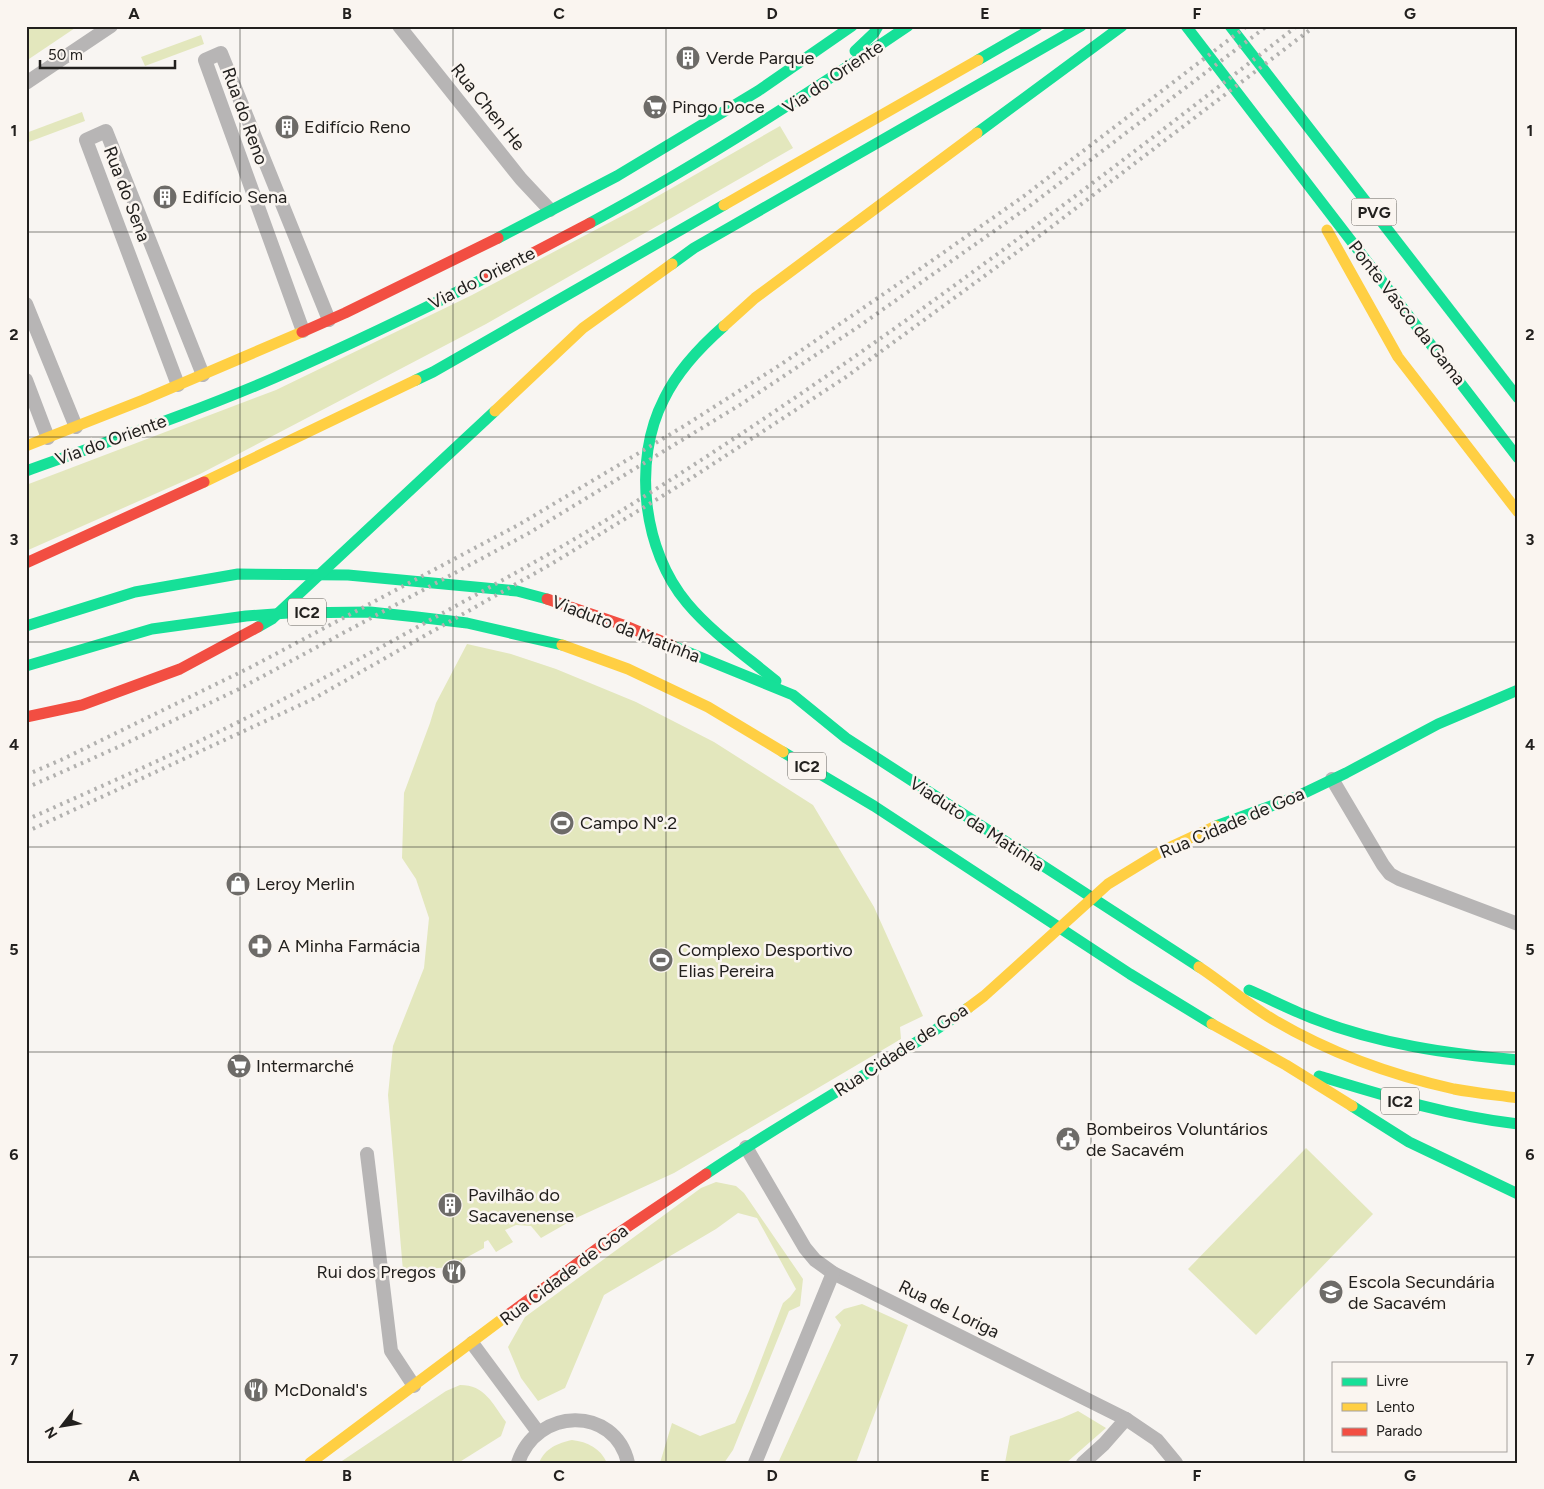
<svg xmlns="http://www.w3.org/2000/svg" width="1544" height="1489" font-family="Figtree,sans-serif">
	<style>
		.green { fill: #e3e7bd }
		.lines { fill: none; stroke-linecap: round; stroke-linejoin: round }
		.street { stroke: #b7b5b5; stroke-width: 14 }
		.fast { stroke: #16e098; stroke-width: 11 }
		.slow { stroke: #ffcf43; stroke-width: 11 }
		.jam { stroke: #f24e42; stroke-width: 11 }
		.rail { stroke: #b2b1af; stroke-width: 4; stroke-dasharray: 2.5 5; stroke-linecap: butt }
		.grid { fill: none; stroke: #22201e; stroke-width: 1; stroke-opacity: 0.55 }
		.labels { text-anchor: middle; stroke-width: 5; stroke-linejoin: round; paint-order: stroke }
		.shield { fill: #faf5f0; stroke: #63605d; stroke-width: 1 }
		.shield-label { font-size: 16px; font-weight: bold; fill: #22201e }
		.poi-label { font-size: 18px; fill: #22201e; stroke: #faf5f0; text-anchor: start }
		.street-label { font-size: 18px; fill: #22201e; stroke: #faf5f0 }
		.neatline { fill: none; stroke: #22201e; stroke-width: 2 }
		.grid-label { font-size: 16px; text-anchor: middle; font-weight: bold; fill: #22201e }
	</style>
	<rect width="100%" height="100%" fill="#f8f5f2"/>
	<!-- green -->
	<g class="green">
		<polygon points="26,26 78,26 26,61"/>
		<polygon points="201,35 204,44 145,66 141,57"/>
		<polygon points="82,112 85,121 26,143 26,133"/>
		<polygon points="780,126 793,148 486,324 200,474 26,551 26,485 276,390 472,295 637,208"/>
		<polygon points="467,644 511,654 556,669 636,702 714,742 813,805 874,907 923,1016 900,1027 901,1039 674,1173 576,1218 541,1238 531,1226 516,1225 505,1230 513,1242 496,1252 488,1240 484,1242 484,1248 462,1260 462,1266 403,1271 388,1095 393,1046 424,968 429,918 416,879 402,858 404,793 430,723 436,703"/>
		<polygon points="1306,1148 1373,1214 1256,1335 1188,1269"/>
		<polygon points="716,1182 736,1186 744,1193 803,1279 800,1306 789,1311 733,1450 724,1463 660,1463 672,1423 700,1436 735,1423 750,1389 783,1303 790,1297 796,1289 757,1218 738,1213 716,1229 604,1295 565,1388 538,1401 521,1378 508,1347 525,1317 701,1188"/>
		<polygon points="862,1304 908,1325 856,1463 778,1463 841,1325 835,1317 844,1309"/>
		<path d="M460 1385C485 1385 492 1403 506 1422L501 1436 458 1463H339L446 1391Z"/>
		<polygon points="1078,1411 1106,1428 1066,1463 1005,1463 1010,1436 1062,1418"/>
		<path d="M572 1440C588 1442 600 1448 607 1463H539C545 1448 558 1443 572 1440Z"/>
	</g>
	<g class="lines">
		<!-- street -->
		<g class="street">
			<polyline points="399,26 521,179 550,210"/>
			<polyline points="26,83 111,26"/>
			<polyline points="26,304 76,427"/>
			<polyline points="303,331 205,60 221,53 329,320"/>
			<polyline points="26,380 48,438"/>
			<polyline points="178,385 86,140 106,131 203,375"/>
			<polyline points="1332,779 1383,865 1390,874 1399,879 1518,924"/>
			<polyline points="746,1147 805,1248 815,1260 833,1273 1126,1419 1157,1440 1176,1463"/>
			<polyline points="367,1154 391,1351 414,1386"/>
			<polyline points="472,1343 538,1432"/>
			<path d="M518 1463C536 1407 615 1405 628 1463"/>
			<polyline points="755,1463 833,1273"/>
			<polyline points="1083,1463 1104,1444 1126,1419"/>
		</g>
		<!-- fast -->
		<g class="fast">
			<polyline points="1186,26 1518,458"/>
			<polyline points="1230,26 1518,398"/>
			<polyline points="855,51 874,33 878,26"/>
			<polyline points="978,60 1037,26"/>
			<polyline points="977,133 1122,26"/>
			<path d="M590 223C700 164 805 96 908 26"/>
			<polyline points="498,238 617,176 758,91 852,26"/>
			<polyline points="672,264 694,248 1081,26"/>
			<path d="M724 326C700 347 678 370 664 399 632 461 643 551 687 603 712 633 746 656 776 681"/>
			<polyline points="416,380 433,372 724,205"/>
			<path d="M26 471C109 441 193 413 274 378 347 346 418 312 489 276"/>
			<polyline points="26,626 135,592 238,574 348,575 517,591 547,599"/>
			<polyline points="258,627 272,619 495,411"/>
			<polyline points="673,646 793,695 846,738 1199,967"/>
			<polyline points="26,666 152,629 246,616 288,613 370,612 417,617 467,623 562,645"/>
			<polyline points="783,752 874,806 1130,974 1212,1024"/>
			<polyline points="1216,826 1296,797 1346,773 1438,724 1518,690"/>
			<path d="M1249 990C1270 999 1291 1010 1312 1018 1378 1044 1448 1054 1518 1060"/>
			<path d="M1319 1076C1385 1096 1449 1116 1518 1124"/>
			<polyline points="1352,1106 1409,1142 1518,1194"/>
			<path d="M706 1174C792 1116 883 1067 968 1008"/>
		</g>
		<!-- slow -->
		<g class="slow">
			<polyline points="724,205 978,60"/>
			<polyline points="1327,230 1398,357 1518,512"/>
			<polyline points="724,326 755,298 977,133"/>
			<polyline points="495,411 583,328 672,264"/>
			<polyline points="26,446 143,400 302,332"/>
			<polyline points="204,482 416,380"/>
			<polyline points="562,645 628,669 708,707 783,752"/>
			<path d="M1199 967C1225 984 1248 1005 1274 1020 1330 1053 1391 1075 1454 1089 1475 1093 1497 1095 1518 1098"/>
			<polyline points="968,1008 984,996 1108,884 1162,851 1216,826"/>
			<polyline points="1212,1024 1286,1065 1352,1106"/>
			<polyline points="310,1463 505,1317"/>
		</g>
		<!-- jam -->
		<g class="jam">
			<polyline points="489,276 590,223"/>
			<polyline points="302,332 345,313 498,238"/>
			<polyline points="26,563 204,482"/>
			<polyline points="547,599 626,626 673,646"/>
			<polyline points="26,717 82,705 180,669 258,627"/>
			<polyline points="505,1317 617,1234 706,1174"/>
		</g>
		<!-- rail -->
		<g class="rail">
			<polyline points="26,775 61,760 251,667 520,524 684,426 780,365 920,269 1024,196 1247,26"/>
			<polyline points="26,788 116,748 239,689 529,533 743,403 858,327 1031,205 1267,26"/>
			<path d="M26 820C88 792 151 765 212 735 286 699 360 659 432 619 494 585 556 551 616 514 854 367 1077 197 1297 26"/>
			<polyline points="26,832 313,699 553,563 690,479 846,377 1046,231 1315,26"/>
		</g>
	</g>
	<!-- grid -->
	<path class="grid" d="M240 26V1463M453 26V1463M666 26V1463M878 26V1463M1091 26V1463M1304 26V1463M26 232H1518M26 437H1518M26 642H1518M26 847H1518M26 1052H1518M26 1257H1518"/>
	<!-- icons -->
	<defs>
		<symbol id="building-disc" viewBox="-11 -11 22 22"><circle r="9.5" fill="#6d6b68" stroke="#faf5f0"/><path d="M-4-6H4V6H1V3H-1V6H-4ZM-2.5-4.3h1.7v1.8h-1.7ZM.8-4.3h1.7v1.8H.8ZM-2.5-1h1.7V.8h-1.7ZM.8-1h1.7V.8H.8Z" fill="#fff"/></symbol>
		<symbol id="supermarket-disc" viewBox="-11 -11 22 22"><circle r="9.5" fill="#6d6b68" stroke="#faf5f0"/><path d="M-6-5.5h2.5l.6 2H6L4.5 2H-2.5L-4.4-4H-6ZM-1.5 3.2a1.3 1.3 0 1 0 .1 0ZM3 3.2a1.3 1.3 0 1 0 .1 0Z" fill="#fff"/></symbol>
		<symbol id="stadium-disc" viewBox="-11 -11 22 22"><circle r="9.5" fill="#6d6b68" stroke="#faf5f0"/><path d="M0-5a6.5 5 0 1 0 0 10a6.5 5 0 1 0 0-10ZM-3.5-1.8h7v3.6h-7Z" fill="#fff"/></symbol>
		<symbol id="shop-disc" viewBox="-11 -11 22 22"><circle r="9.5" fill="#6d6b68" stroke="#faf5f0"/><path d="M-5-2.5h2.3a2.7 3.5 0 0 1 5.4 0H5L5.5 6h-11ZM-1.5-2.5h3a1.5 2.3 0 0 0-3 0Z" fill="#fff"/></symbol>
		<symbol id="pharmacy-disc" viewBox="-11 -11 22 22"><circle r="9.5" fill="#6d6b68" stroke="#faf5f0"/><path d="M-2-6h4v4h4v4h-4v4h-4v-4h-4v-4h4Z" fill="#fff"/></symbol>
		<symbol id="civic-disc" viewBox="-11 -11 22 22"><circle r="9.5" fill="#6d6b68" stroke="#faf5f0"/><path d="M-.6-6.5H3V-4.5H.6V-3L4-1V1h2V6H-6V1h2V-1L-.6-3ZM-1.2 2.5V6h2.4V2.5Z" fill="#fff"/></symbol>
		<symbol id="restaurant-disc" viewBox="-11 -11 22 22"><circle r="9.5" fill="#6d6b68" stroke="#faf5f0"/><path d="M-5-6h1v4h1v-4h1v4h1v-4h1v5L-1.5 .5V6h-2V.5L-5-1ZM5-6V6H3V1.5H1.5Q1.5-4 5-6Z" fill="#fff"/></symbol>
		<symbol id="school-disc" viewBox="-11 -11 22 22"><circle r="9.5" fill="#6d6b68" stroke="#faf5f0"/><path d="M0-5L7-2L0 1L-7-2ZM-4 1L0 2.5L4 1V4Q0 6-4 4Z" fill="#fff"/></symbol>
	</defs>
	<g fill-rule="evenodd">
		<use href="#building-disc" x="674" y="44" width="28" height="28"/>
		<use href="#supermarket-disc" x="641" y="93" width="28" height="28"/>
		<use href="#building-disc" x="273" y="113" width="28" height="28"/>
		<use href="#building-disc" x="151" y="183" width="28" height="28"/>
		<use href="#stadium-disc" x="548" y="809" width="28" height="28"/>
		<use href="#shop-disc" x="224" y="870" width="28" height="28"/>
		<use href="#pharmacy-disc" x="246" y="932" width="28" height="28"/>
		<use href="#stadium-disc" x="647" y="946" width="28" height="28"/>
		<use href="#supermarket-disc" x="225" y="1052" width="28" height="28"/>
		<use href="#civic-disc" x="1054" y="1125" width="28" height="28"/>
		<use href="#building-disc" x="436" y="1191" width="28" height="28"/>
		<use href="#restaurant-disc" x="440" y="1258" width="28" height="28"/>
		<use href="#school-disc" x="1317" y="1278" width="28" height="28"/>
		<use href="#restaurant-disc" x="242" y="1376" width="28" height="28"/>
	</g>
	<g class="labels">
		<!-- shield labels -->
		<g class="shield">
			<rect x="1351.5" y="198.5" width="45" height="27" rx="4"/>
			<rect x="288" y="598.5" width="38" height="27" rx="4"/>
			<rect x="788" y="752.5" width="38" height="27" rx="4"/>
			<rect x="1381" y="1087.5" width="38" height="27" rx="4"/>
		</g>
		<g class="shield-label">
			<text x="1374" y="218">PVG</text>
			<text x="307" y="618">IC2</text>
			<text x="807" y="772">IC2</text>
			<text x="1400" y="1107">IC2</text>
		</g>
		<!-- poi labels -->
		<g class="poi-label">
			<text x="706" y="64">Verde Parque</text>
			<text x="672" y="113">Pingo Doce</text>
			<text x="304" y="133">Edifício Reno</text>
			<text x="182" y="203">Edifício Sena</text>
			<text x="580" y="829">Campo Nº.2</text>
			<text x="256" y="890">Leroy Merlin</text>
			<text x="278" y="952">A Minha Farmácia</text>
			<text x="678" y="956">Complexo Desportivo<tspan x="678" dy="21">Elias Pereira</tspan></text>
			<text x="256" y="1072">Intermarché</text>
			<text x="1086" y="1135">Bombeiros Voluntários<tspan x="1086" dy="21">de Sacavém</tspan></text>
			<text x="468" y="1201">Pavilhão do<tspan x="468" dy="21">Sacavenense</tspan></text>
			<text x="436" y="1278" text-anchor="end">Rui dos Pregos</text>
			<text x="1348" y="1288">Escola Secundária<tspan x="1348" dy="21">de Sacavém</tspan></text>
			<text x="274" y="1396">McDonald's</text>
		</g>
		<!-- street labels -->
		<g class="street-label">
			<text transform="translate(833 77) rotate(-34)" y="6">Via do Oriente</text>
			<text transform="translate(488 107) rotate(51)" y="6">Rua Chen He</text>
			<text transform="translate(245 116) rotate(70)" y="6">Rua do Reno</text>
			<text transform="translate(127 194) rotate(69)" y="6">Rua do Sena</text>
			<text transform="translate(482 278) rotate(-27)" y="6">Via do Oriente</text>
			<text transform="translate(1407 313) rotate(52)" y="6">Ponte Vasco da Gama</text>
			<text transform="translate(111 440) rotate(-20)" y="6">Via do Oriente</text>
			<text transform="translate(626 629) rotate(21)" y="6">Viaduto da Matinha</text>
			<text transform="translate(1232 823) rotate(-23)" y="6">Rua Cidade de Goa</text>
			<text transform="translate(977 824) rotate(33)" y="6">Viaduto da Matinha</text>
			<text transform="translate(901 1050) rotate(-33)" y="6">Rua Cidade de Goa</text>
			<text transform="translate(564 1275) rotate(-37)" y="6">Rua Cidade de Goa</text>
			<text transform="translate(949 1309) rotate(26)" y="6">Rua de Loriga</text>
		</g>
	</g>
	<!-- border -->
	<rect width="1544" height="1489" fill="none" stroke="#faf5f0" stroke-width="55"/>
	<!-- legend -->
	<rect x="1332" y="1362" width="175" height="90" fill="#faf5f0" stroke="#a4a09c"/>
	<rect x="1342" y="1378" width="25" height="8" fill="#16e098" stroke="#a4a09c"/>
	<text x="1376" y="1386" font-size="15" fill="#22201e">Livre</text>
	<rect x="1342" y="1403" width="25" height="8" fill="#ffcf43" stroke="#a4a09c"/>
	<text x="1376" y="1412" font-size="15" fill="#22201e">Lento</text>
	<rect x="1342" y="1428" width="25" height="8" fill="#f24e42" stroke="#a4a09c"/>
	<text x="1376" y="1436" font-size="15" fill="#22201e">Parado</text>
	<!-- north arrow -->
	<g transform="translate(62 1426) rotate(239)" stroke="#faf5f0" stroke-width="4" paint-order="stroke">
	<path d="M0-4L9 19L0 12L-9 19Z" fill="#22201e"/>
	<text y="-8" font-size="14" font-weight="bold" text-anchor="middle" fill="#22201e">N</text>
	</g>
	<!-- scale -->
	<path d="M40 60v8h135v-8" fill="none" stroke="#22201e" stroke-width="2.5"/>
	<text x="48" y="60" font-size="15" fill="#22201e" stroke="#faf5f0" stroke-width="4" paint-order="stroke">50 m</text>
	<rect x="28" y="28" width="1488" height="1434" class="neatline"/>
	<g class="grid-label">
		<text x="134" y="19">A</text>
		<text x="347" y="19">B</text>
		<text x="559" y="19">C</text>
		<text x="772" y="19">D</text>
		<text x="985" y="19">E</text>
		<text x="1197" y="19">F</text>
		<text x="1410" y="19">G</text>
		<text x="14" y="136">1</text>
		<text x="1530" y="136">1</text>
		<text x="14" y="340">2</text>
		<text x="1530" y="340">2</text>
		<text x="14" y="545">3</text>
		<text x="1530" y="545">3</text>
		<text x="14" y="750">4</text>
		<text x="1530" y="750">4</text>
		<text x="14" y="955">5</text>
		<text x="1530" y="955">5</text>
		<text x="14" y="1160">6</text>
		<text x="1530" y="1160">6</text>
		<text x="14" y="1365">7</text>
		<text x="1530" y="1365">7</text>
		<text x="134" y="1481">A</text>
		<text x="347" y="1481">B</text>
		<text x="559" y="1481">C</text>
		<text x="772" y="1481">D</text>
		<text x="985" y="1481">E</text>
		<text x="1197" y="1481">F</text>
		<text x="1410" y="1481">G</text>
	</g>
</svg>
